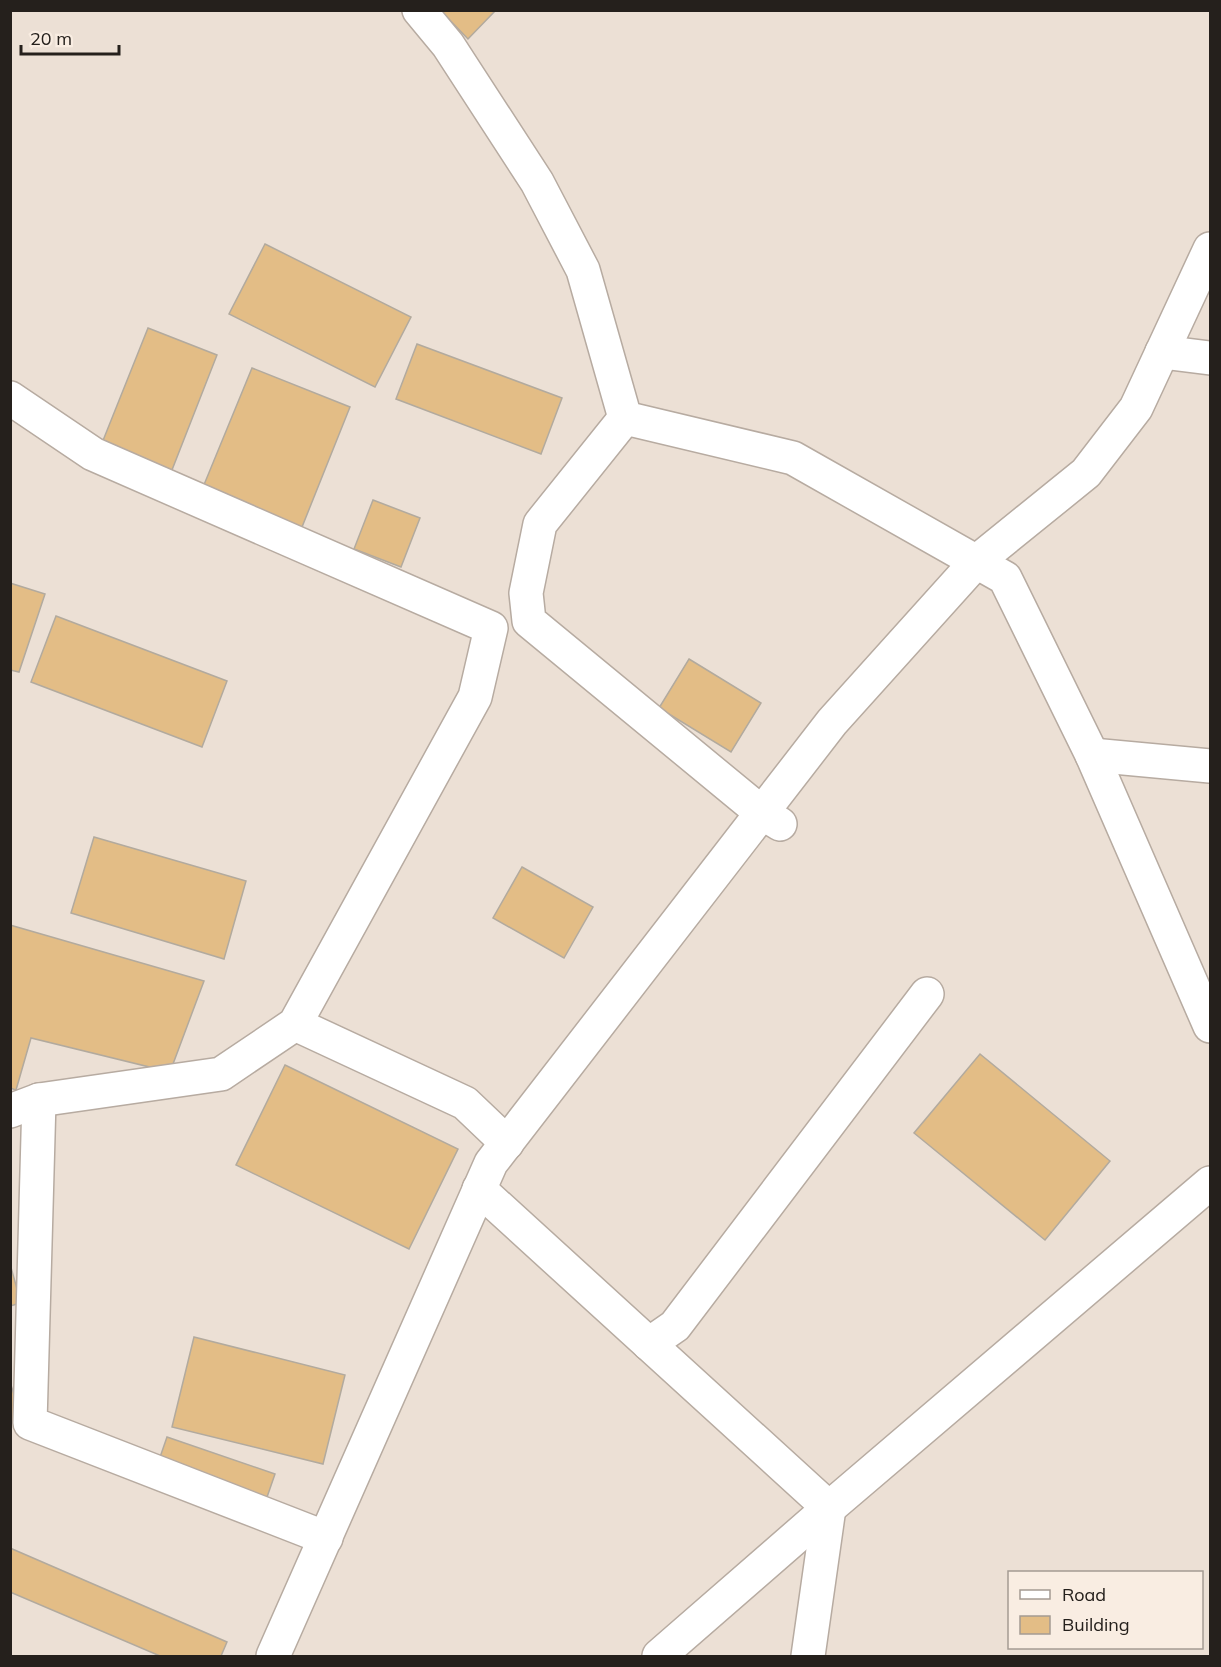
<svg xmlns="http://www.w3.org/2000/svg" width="1221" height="1667" font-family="Mulish,sans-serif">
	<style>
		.building { fill: #e3bd86; stroke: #b2aa9e; stroke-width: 1.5 }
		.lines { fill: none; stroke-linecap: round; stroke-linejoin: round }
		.minor-casing { stroke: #b7aba1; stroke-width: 36 }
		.major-casing { stroke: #b7aba1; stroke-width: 36 }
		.minor { stroke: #fff; stroke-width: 33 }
		.major { stroke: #fff; stroke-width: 33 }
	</style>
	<rect width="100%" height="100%" fill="#ece0d5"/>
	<!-- building -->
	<g class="building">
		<polygon points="440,10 496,10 468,39"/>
		<polygon points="265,244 411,317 375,387 229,314"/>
		<polygon points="148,328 217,355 170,475 100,448"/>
		<polygon points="417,344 562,398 541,454 396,399"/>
		<polygon points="252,368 350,407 300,532 201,492"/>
		<polygon points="373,500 420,518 401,567 354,549"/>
		<polygon points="10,583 45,594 19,672 10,670"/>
		<polygon points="56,616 227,681 202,747 31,682"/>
		<polygon points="689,659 761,703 731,752 659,708"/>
		<polygon points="94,837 246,881 224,959 71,913"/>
		<polygon points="522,867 593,907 564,958 493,918"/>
		<polygon points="10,925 204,981 170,1072 31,1038 16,1090 10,1088"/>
		<polygon points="980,1054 1110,1161 1045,1240 914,1133"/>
		<polygon points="285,1065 458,1149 409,1249 236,1165"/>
		<polygon points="10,1264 21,1303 10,1306"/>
		<polygon points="194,1337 345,1375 323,1464 172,1427"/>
		<polygon points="10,1382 22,1420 10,1423"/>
		<polygon points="167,1437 275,1474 266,1500 158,1463"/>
		<polygon points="10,1548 227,1642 221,1656 160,1656 10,1592"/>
	</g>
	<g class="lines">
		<defs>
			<g id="minor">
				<polyline points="1162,352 1210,358"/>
				<polyline points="10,398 93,454 491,628 475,697 295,1024 221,1074 39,1100 10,1111"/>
				<polyline points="625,418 540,524 526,593 529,621 762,813 780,824"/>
				<polyline points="1092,755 1210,766"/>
				<polyline points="295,1024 465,1103 507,1143"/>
				<polyline points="39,1100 30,1423 326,1538"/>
				<polyline points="479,1189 829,1508 808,1656"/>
				<polyline points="649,1344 675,1326 927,994"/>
				<polyline points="273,1656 491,1163 832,722 976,562 1086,473 1136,408 1210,249"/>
				<polyline points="659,1656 829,1508 1210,1183"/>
			</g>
			<polyline id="major" points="419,10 448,45 537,182 583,270 625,418 793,458 1005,578 1092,755 1210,1026"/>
		</defs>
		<!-- minor casing -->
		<use href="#minor" class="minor-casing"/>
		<!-- major casing -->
		<use href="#major" class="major-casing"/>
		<!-- minor -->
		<use href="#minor" class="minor"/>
		<!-- major -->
		<use href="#major" class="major"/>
	</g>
	<!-- border -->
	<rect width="1221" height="1667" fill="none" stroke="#25201c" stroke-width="24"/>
	<!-- legend -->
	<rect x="1008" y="1571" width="195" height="78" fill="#f9ede2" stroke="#a49b93" stroke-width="1.5"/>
	<rect x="1020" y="1590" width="30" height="9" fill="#ffffff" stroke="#a49b93" stroke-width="1.5"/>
	<text x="1062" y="1601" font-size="18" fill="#25201c">Road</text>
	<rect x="1020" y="1616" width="30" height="18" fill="#e3bd86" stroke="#a49b93" stroke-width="1.5"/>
	<text x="1062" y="1631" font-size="18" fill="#25201c">Building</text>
	<!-- scale -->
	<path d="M21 45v9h98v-9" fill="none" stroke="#25201c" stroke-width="3"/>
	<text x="30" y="45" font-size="18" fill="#25201c" stroke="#f9ede2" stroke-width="4.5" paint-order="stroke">20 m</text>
</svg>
